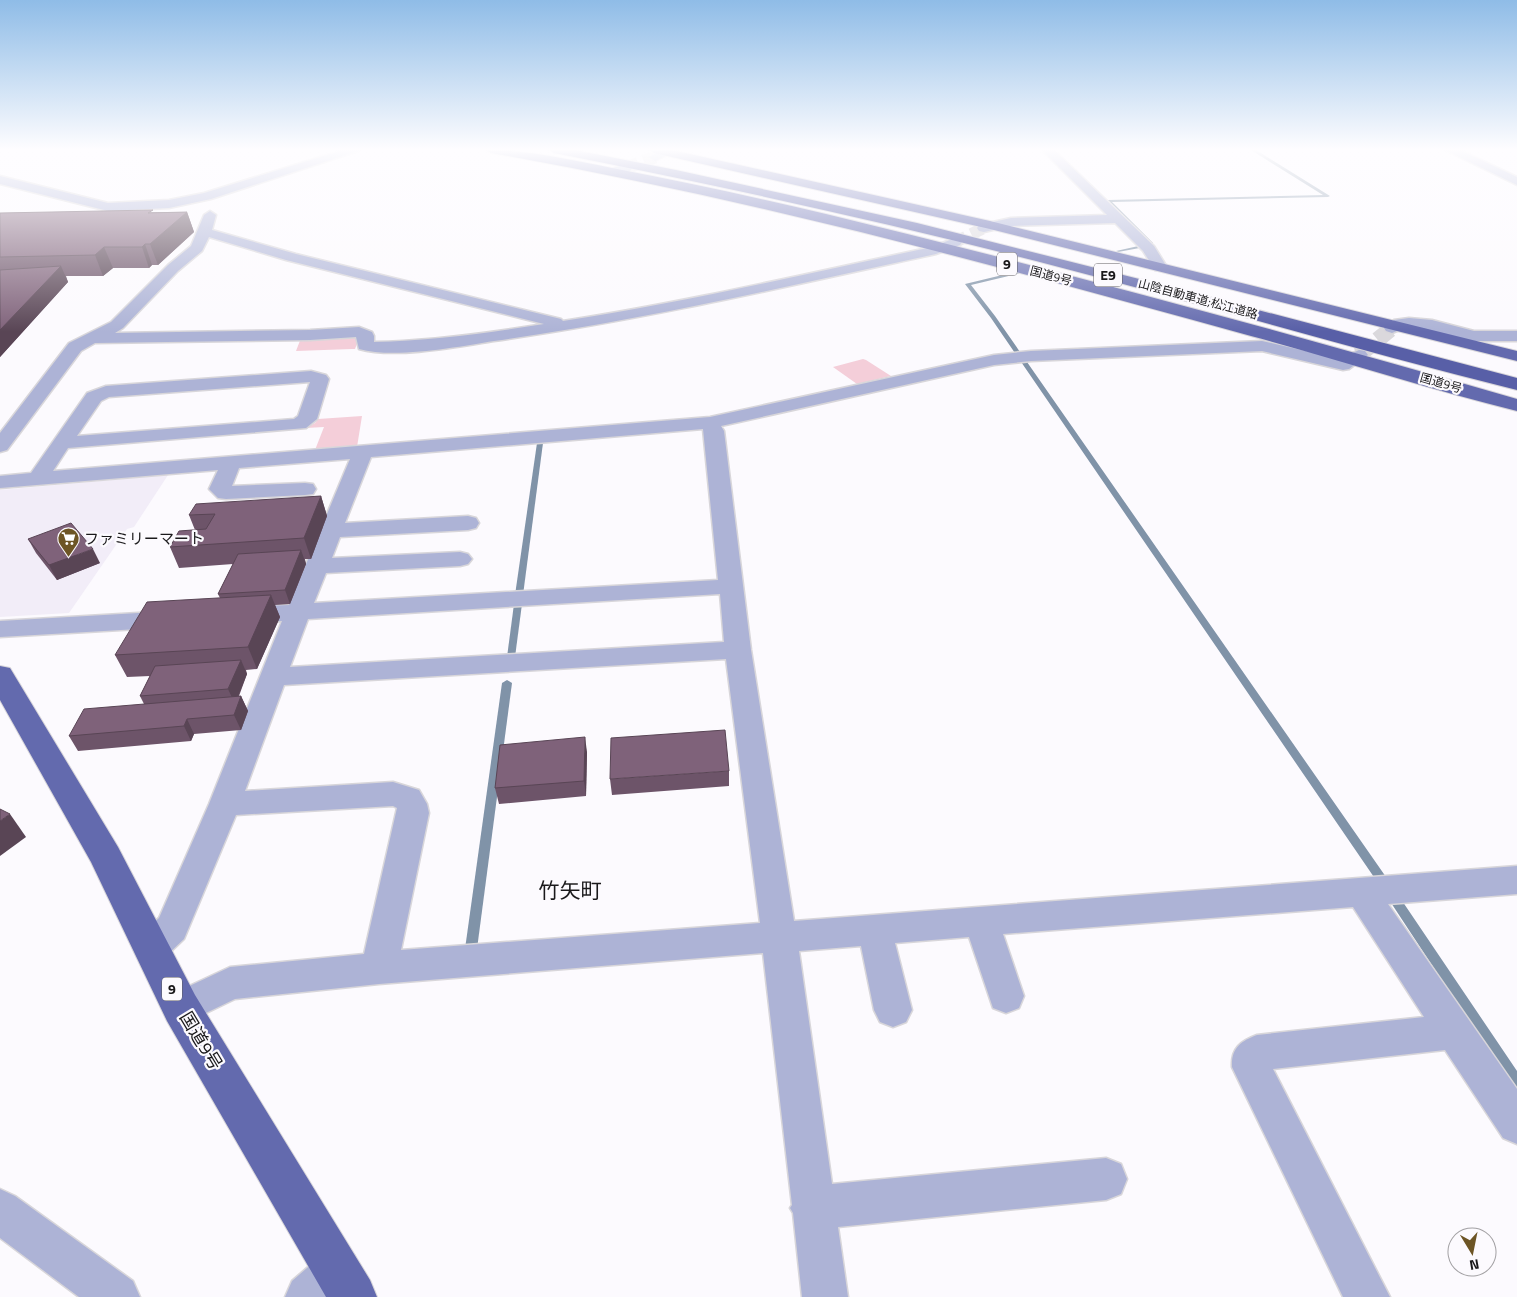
<svg xmlns="http://www.w3.org/2000/svg" width="1517" height="1297" font-family="'Titillium Web','Noto Sans JP',sans-serif">
	<style>
		.built { fill: #f2edf8 }
		.green { fill: #f4ced9 }
		.lines { fill: none; stroke-linecap: round; stroke-linejoin: round }
		.stream { fill: #8093a8; fill-rule: evenodd }
		.minor-tunnel-far1 { stroke: #dad8dc; stroke-width: 12; stroke-dasharray: 12 6; stroke-linecap: butt }
		.minor-tunnel { stroke: #dad8dc; stroke-width: 16; stroke-dasharray: 16 8; stroke-linecap: butt }
		.tertiary-tunnel { stroke: #dad8dc; stroke-width: 13; stroke-dasharray: 13 6; stroke-linecap: butt }
		.minor-casing { stroke: #d8d6da; stroke-width: 3 }
		.tertiary-casing { stroke: #d8d6da; stroke-width: 2 }
		.trunk-casing { stroke: #d8d6da; stroke-width: 2 }
		.motorway-casing { stroke: #d8d6da; stroke-width: 2 }
		.minor { fill: #adb3d6; fill-rule: evenodd }
		.tertiary { fill: #adb3d6; fill-rule: evenodd }
		.trunk { fill: #636aae; fill-rule: evenodd }
		.motorway { fill: #585fa7; fill-rule: evenodd }
		.wall { fill: #6d5469 }
		.shaded-wall { fill: #594555 }
		.building { fill: #7f627a; stroke: #594555 }
		.labels { text-anchor: middle; stroke-width: 4.5; stroke-linejoin: round; paint-order: stroke }
		.far-street-label { font-size: 12px; fill: #1a191b; stroke: #fcfafe }
		.shield { fill: #fcfafe; stroke: #5e5c5f; stroke-width: 1 }
		.shield-label { font-size: 14px; font-weight: bold; fill: #1a191b }
		.poi-label { font-size: 15px; fill: #1a191b; stroke: #fcfafe; text-anchor: start }
		.near-street-label { font-size: 18px; fill: #1a191b; stroke: #fcfafe }
		.near-quarter-label { font-size: 21px; fill: #1a191b; stroke: #fcfafe }
	</style>
	<rect width="100%" height="100%" fill="#fcfafe"/>
	<!-- built -->
	<polygon class="built" points="168,475 134,527 127,529 69,613 0,617 0,490"/>
	<!-- green -->
	<g class="green">
		<polygon points="360,336 355,349 352,349 296,351 301,338"/>
		<polygon points="863,359 866,360 891,376 857,384 833,367"/>
		<polygon points="362,416 357,447 315,450 324,427 306,428 315,423 318,419"/>
	</g>
	<g class="lines">
		<!-- stream -->
		<g class="stream">
			<polygon points="1251,150 1256,150 1330,196 1328,197 1112,202 1153,243 1153,245 1151,245 1106,201 1108,200 1323,195"/>
			<polygon points="1143,245 1145,245 1145,247 1118,252 1116,251"/>
			<polygon points="1019,271 1021,271 1021,273 971,285 995,316 1386,877 1517,1071 1517,1088 1512,1087 1378,883 991,318 965,284"/>
			<polygon points="540,441 543,443 523,595 519,597 515,595 537,443"/>
			<polygon points="518,601 522,604 515,657 511,660 507,657 514,604"/>
			<polygon points="507,680 512,683 477,949 475,953 471,954 467,953 465,949 502,683"/>
		</g>
		<!-- minor-tunnel-far1 -->
		<polyline class="minor-tunnel-far1" points="955,242 984,228"/>
		<!-- minor-tunnel -->
		<polyline class="minor-tunnel" points="1359,355 1392,328"/>
		<!-- tertiary-tunnel -->
		<polyline class="tertiary-tunnel" points="626,168 655,157"/>
		<defs>
			<g id="minor">
				<polygon points="343,150 361,150 211,199 169,208 108,211 0,184 0,176 108,203 169,200 204,193"/>
				<polygon points="1042,150 1054,150 1154,246 1167,267 1165,270 1155,270 1143,251 1115,223 1011,226 984,232 979,231 977,228 979,225 1011,218 1107,215"/>
				<polygon points="1445,150 1460,150 1517,177 1517,185"/>
				<path d="M210 211 216 215 212 230 296 254 561 319 563 321C687 302 809 273 932 247L955 238 962 242 960 245 936 254C789 286 643 320 494 341 457 347 395 359 359 349L356 337 310 340 95 343 81 351 7 450 0 452V433L69 343 111 322 168 265 191 246 204 215ZM209 237 286 260 544 324C488 333 431 341 374 342V336L372 332 359 327 310 330 115 333 123 328 178 271 202 251Z"/>
				<polygon points="1409,318 1432,320 1474,331 1517,331 1517,341 1474,341 1420,328 1404,328 1392,333 1386,331 1384,328 1394,320"/>
				<path d="M1262 341 1340 359 1359 350 1365 351 1368 355 1349 369 1343 370 1262 351 1031 361 994 365 721 426 724 431 751 650 794 921 1517 866V894L1388 904 1517 1089V1144L1503 1138 1445 1050 1273 1069 1390 1297H1343L1232 1067C1231 1048 1241 1041 1257 1035L1424 1017 1353 907 1003 934 1024 996 1019 1008 1006 1013 993 1008 969 937 895 943 912 1010 906 1022 893 1027 880 1022 874 1010 861 946 799 951 832 1184 1106 1158 1121 1164 1127 1179 1121 1194 1106 1200 838 1227 848 1297H802L793 1213 790 1208 792 1205 763 953 379 984 235 999 181 1025 168 1020 162 1008 168 996 230 967 364 954 397 808 393 806 236 815 184 939 164 958 151 962 138 958 133 947 138 936 159 918 209 804 282 621 242 623 233 621 229 615 233 609 242 607 289 605 350 459 239 468 232 486 305 483 313 484 316 489 313 494 305 495 226 499 218 498 209 489 218 470 0 488V476L31 473 87 393 106 386 311 371 326 375 329 379 317 419 306 428 68 448 53 471 710 417 994 355 1031 351ZM310 382 298 416 294 419 77 436 101 401 109 397ZM703 429 718 580 314 603 326 573 460 566 468 564 472 559 468 554 460 552 332 558 340 537 468 530 476 528 479 523 476 518 468 516 345 523 371 457ZM720 594 724 642 290 667 308 619ZM726 659 760 923 401 950 429 813 427 804 419 790 393 782 245 791 284 685Z"/>
				<polygon points="173,611 182,613 186,619 182,625 173,627 0,637 0,621"/>
				<polygon points="0,1189 15,1196 133,1281 140,1297 79,1297 0,1238"/>
				<polygon points="338,1248 354,1255 361,1271 354,1287 343,1297 285,1297 292,1281 322,1255"/>
			</g>
			<g id="tertiary">
				<polygon points="661,150 678,150 655,161 649,157"/>
				<polygon points="626,164 630,165 632,168 630,171 617,175 611,171 613,168"/>
			</g>
			<g id="trunk">
				<path d="M486 150C528 150 570 160 612 168 684 182 755 197 826 214 1058 270 1288 333 1517 399V411C1428 389 1340 360 1251 336 999 266 748 198 491 153Z"/>
				<polygon points="649,150 672,150 990,221 1517,351 1517,361 990,229 654,153"/>
				<polygon points="0,666 10,668 118,847 195,995 370,1280 377,1297 326,1297 167,1021 91,862 0,700"/>
			</g>
			<path id="motorway" d="M549 150H575L676 170 917 223 1163 285 1517 378V390C1356 350 1196 302 1036 261 876 220 716 185 554 153Z"/>
		</defs>
		<!-- minor casing -->
		<use href="#minor" class="minor-casing"/>
		<!-- tertiary casing -->
		<use href="#tertiary" class="tertiary-casing"/>
		<!-- trunk casing -->
		<use href="#trunk" class="trunk-casing"/>
		<!-- motorway casing -->
		<use href="#motorway" class="motorway-casing"/>
		<!-- minor -->
		<use href="#minor" class="minor"/>
		<!-- tertiary -->
		<use href="#tertiary" class="tertiary"/>
		<!-- trunk -->
		<use href="#trunk" class="trunk"/>
		<!-- motorway -->
		<use href="#motorway" class="motorway"/>
	</g>
	<!-- wall -->
	<g class="wall">
		<polygon points="187,212 194,232 158,265 152,265 149,268 113,268 103,276 66,276 68,282 0,357 0,213"/>
		<polygon points="321,496 327,516 311,559 305,559 306,564 290,604 275,605 280,617 257,669 246,670 247,674 239,696 241,696 248,711 241,730 194,734 191,741 78,751 69,736 144,704 140,696 150,676 127,677 115,655 220,598 218,594 233,564 179,568 170,547 195,530 189,515"/>
		<polygon points="28,539 100,563 57,580 36,553"/>
		<polygon points="587,752 586,796 499,804 495,788"/>
		<polygon points="729,771 729,786 612,795 610,779"/>
	</g>
	<!-- shaded-wall -->
	<g class="shaded-wall">
		<polygon points="187,212 194,232 158,265 150,244"/>
		<polygon points="145,244 152,265 149,268 142,247"/>
		<polygon points="104,247 113,268 103,276 95,255"/>
		<polygon points="61,266 68,282 0,357 0,330"/>
		<polygon points="321,496 327,516 311,559 304,538"/>
		<polygon points="93,549 100,563 57,580 49,565"/>
		<polygon points="301,550 306,564 290,604 285,590"/>
		<polygon points="271,595 280,617 257,669 248,647"/>
		<polygon points="241,660 247,674 235,704 228,689"/>
		<polygon points="241,696 248,711 241,730 234,715"/>
		<polygon points="187,719 194,734 191,741 184,726"/>
		<polygon points="585,737 587,752 586,796 584,781"/>
		<polygon points="10,814 26,837 0,856 0,821"/>
	</g>
	<!-- building -->
	<g class="building">
		<polygon points="153,210 148,213 187,212 150,244 145,244 142,247 104,247 95,255 0,257 0,213"/>
		<polygon points="61,266 0,330 0,270"/>
		<polygon points="321,496 304,538 170,547 179,531 206,529 215,514 189,515 196,504"/>
		<polygon points="71,523 93,549 49,565 28,539"/>
		<polygon points="301,550 285,590 218,594 238,554"/>
		<polygon points="271,595 248,647 115,655 147,602"/>
		<polygon points="241,660 228,689 140,696 155,666"/>
		<polygon points="241,696 234,715 187,719 184,726 69,736 84,709"/>
		<polygon points="725,730 729,771 610,779 611,738"/>
		<polygon points="585,737 584,781 495,788 500,745"/>
		<polygon points="0,809 10,814 0,821"/>
	</g>
	<!-- sky -->
	<linearGradient id="sky" x2="0" y2="1"><stop stop-color="#8fbce7"/><stop offset="0.45" stop-color="#fefdff"/><stop offset="1" stop-color="#fefdff" stop-opacity="0"/></linearGradient>
	<rect width="1517" height="332" fill="url(#sky)"/>
	<!-- icons -->
	<defs>
		<symbol id="supermarket-pin" viewBox="-11 -11 22 30"><path d="M0 17L-7.5 6A9.5 9.5 0 1 1 7.5 6Z" fill="#6d5525" stroke="#fcfafe"/><path d="M-6-5.5h2.5l.6 2H6L4.5 2H-2.5L-4.4-4H-6ZM-1.5 3.2a1.3 1.3 0 1 0 .1 0ZM3 3.2a1.3 1.3 0 1 0 .1 0Z" fill="#fff"/></symbol>
	</defs>
	<g fill-rule="evenodd">
		<use href="#supermarket-pin" x="56" y="526" width="25" height="34"/>
	</g>
	<g class="labels">
		<!-- far-street labels -->
		<g class="far-street-label">
			<text transform="translate(1051 276) rotate(15)" y="4">国道9号</text>
			<text transform="translate(1198 299) rotate(15)" y="4">山陰自動車道;松江道路</text>
			<text transform="translate(1441 383) rotate(16)" y="4">国道9号</text>
		</g>
		<!-- shield labels -->
		<g class="shield">
			<rect x="997" y="252.5" width="20" height="23" rx="4"/>
			<rect x="1094" y="263.5" width="28" height="23" rx="4"/>
			<rect x="162" y="977.5" width="20" height="23" rx="4"/>
		</g>
		<g class="shield-label">
			<text x="1007" y="269">9</text>
			<text x="1108" y="280">E9</text>
			<text x="172" y="994">9</text>
		</g>
		<!-- poi labels -->
		<g class="poi-label">
			<text x="84" y="544">ファミリーマート</text>
		</g>
		<!-- near-street labels -->
		<g class="near-street-label">
			<text transform="translate(201 1041) rotate(59)" y="6">国道9号</text>
		</g>
		<!-- near-quarter labels -->
		<g class="near-quarter-label">
			<text x="570" y="898">竹矢町</text>
		</g>
	</g>
	<!-- north arrow -->
	<g transform="translate(1472 1252) rotate(170)"><circle r="24" fill="#fcfafe" stroke="#a2a0a3"/>
	<path d="M0-4L9 19L0 12L-9 19Z" fill="#6d5525"/>
	<text y="-8" font-size="14" font-weight="bold" text-anchor="middle" fill="#1a191b">N</text>
	</g>
</svg>
